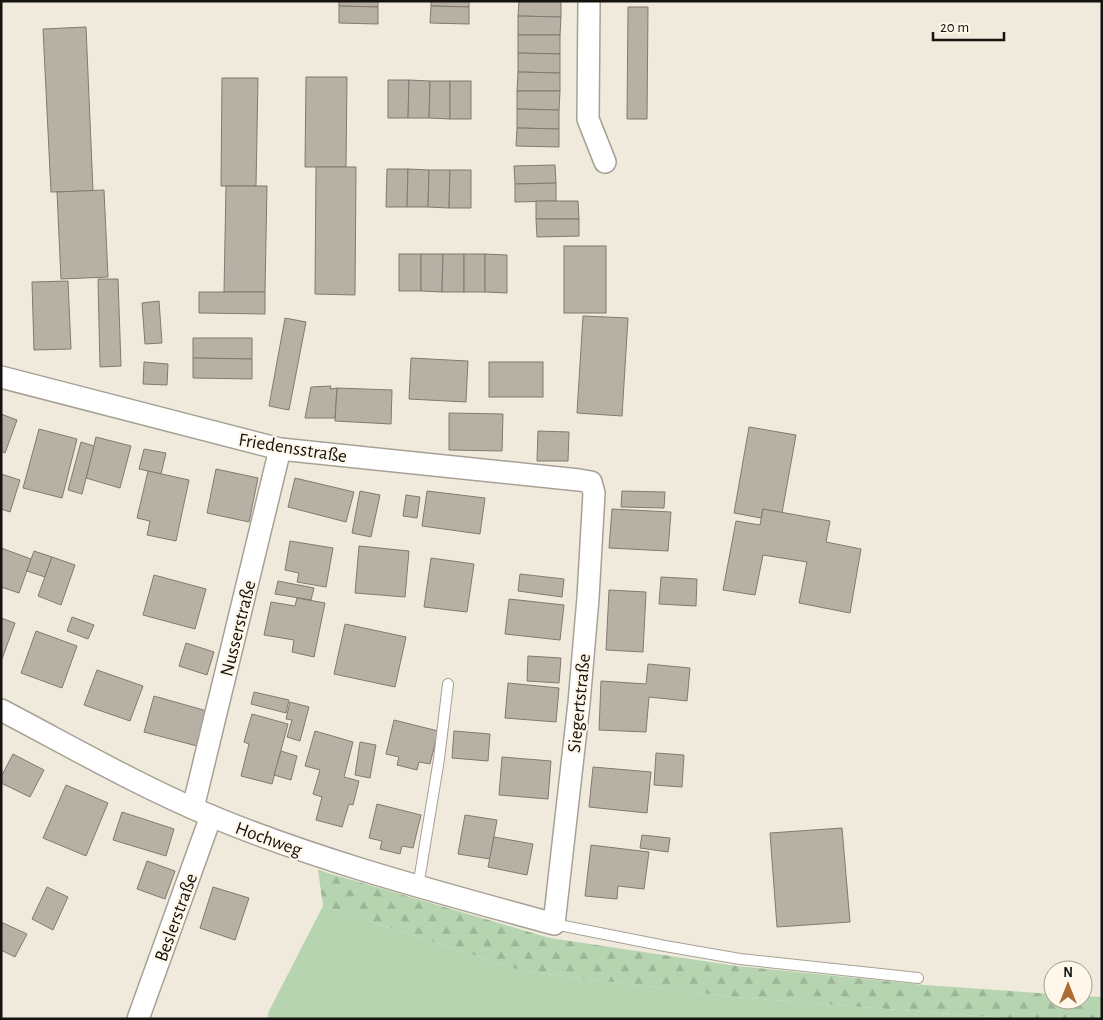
<svg xmlns="http://www.w3.org/2000/svg" width="1103" height="1020" font-family="'Alegreya Sans',sans-serif">
	<style>
		.green { fill: #b6d4af }
		.forest { fill: url(#forest-firs) }
		.building { fill: #b7b1a5; stroke: #807a6f }
		.lines { fill: none; stroke-linecap: round; stroke-linejoin: round }
		.service-casing { stroke: #a7a195; stroke-width: 12 }
		.minor-casing { stroke: #a7a195; stroke-width: 24 }
		.service { stroke: #fff; stroke-width: 10 }
		.minor { stroke: #fff; stroke-width: 21 }
		.labels { text-anchor: middle; stroke-width: 4.5; stroke-linejoin: round; paint-order: stroke }
		.street-label { font-size: 19px; fill: #15130f; stroke: #fef7ea }
	</style>
	<defs>
		<pattern id="forest-firs" width="22" height="20" patternUnits="userSpaceOnUse" patternTransform="scale(1.25)"><rect width="22" height="20" fill="#b6d4af"/><path d="M5 1l3.5 6h-7zM16 11l3.5 6h-7z" fill="#9cb595"/></pattern>
	</defs>
	<rect width="100%" height="100%" fill="#f0eadd"/>
	<!-- green -->
	<polygon class="green" points="323,906 523,971 734,997 1016,1019 267,1019 269,1011"/>
	<!-- forest -->
	<polygon class="forest" points="318,870 550,938 737,966 925,985 1053,994 1053,1000 1083,1000 1083,996 1102,997 1102,1019 1016,1019 734,997 523,971 323,906"/>
	<!-- building -->
	<g class="building">
		<polygon points="339,1 378,1 378,7 339,6"/>
		<polygon points="431,1 469,1 469,7 431,6"/>
		<polygon points="519,1 561,1 561,17 518,16"/>
		<polygon points="339,6 378,7 378,24 339,23"/>
		<polygon points="431,6 469,7 469,24 430,23"/>
		<polygon points="628,7 648,7 647,119 627,119"/>
		<polygon points="518,16 561,17 560,35 518,35"/>
		<polygon points="86,27 93,191 51,192 43,29"/>
		<polygon points="518,35 560,35 560,54 518,53"/>
		<polygon points="518,53 560,54 560,73 518,72"/>
		<polygon points="518,72 560,73 560,91 517,91"/>
		<polygon points="306,77 347,77 346,167 305,167"/>
		<polygon points="222,78 258,78 256,186 221,186"/>
		<polygon points="388,80 409,80 408,118 388,118"/>
		<polygon points="409,80 430,81 429,118 408,118"/>
		<polygon points="430,81 450,81 450,119 429,118"/>
		<rect x="450" y="81" width="21" height="38"/>
		<polygon points="517,91 560,91 559,110 517,109"/>
		<polygon points="517,109 559,110 559,129 517,128"/>
		<polygon points="517,128 559,129 559,147 516,146"/>
		<polygon points="555,165 556,183 515,184 514,166"/>
		<polygon points="316,167 356,167 355,295 315,294"/>
		<polygon points="387,169 408,169 407,207 386,207"/>
		<polygon points="408,169 429,170 428,207 407,207"/>
		<polygon points="429,170 450,170 449,208 428,207"/>
		<polygon points="450,170 471,170 471,208 449,208"/>
		<polygon points="556,183 556,201 515,202 515,184"/>
		<polygon points="226,186 267,186 265,292 224,292"/>
		<polygon points="104,190 108,277 61,279 57,192"/>
		<polygon points="536,201 578,201 579,219 536,219"/>
		<polygon points="536,219 579,219 579,236 537,237"/>
		<rect x="564" y="246" width="42" height="67"/>
		<rect x="399" y="254" width="22" height="37"/>
		<polygon points="421,254 443,254 442,292 421,291"/>
		<polygon points="443,254 464,254 464,292 442,292"/>
		<rect x="464" y="254" width="21" height="38"/>
		<polygon points="485,254 507,255 507,293 485,292"/>
		<polygon points="98,279 118,279 121,366 100,367"/>
		<polygon points="68,281 71,349 34,350 32,282"/>
		<polygon points="199,292 265,292 265,314 199,313"/>
		<polygon points="159,301 162,343 145,344 142,303"/>
		<polygon points="583,316 628,318 622,416 577,413"/>
		<polygon points="285,318 306,322 289,410 269,406"/>
		<polygon points="193,338 252,338 252,359 193,358"/>
		<polygon points="193,358 252,359 252,379 193,378"/>
		<polygon points="411,358 468,361 466,402 409,399"/>
		<polygon points="144,362 168,364 167,385 143,384"/>
		<rect x="489" y="362" width="54" height="35"/>
		<polygon points="331,386 330,389 337,388 335,418 305,418 311,387"/>
		<polygon points="337,388 392,390 391,424 335,421"/>
		<polygon points="449,413 503,414 502,451 449,450"/>
		<polygon points="1,414 17,420 5,453 1,451"/>
		<polygon points="749,427 796,435 782,513 763,509 761,518 734,513"/>
		<polygon points="39,429 77,439 62,498 23,488"/>
		<polygon points="538,431 569,432 568,461 537,461"/>
		<polygon points="96,437 131,446 120,488 86,478"/>
		<polygon points="81,442 94,446 82,494 68,490"/>
		<polygon points="144,449 166,453 161,474 139,469"/>
		<polygon points="216,469 258,478 249,522 207,513"/>
		<polygon points="148,471 189,480 176,541 147,535 150,521 137,518"/>
		<polygon points="1,474 20,480 10,512 1,509"/>
		<polygon points="295,478 354,492 346,522 288,507"/>
		<polygon points="360,491 380,495 371,537 352,533"/>
		<polygon points="427,491 485,498 480,534 422,526"/>
		<polygon points="622,491 665,492 664,508 621,507"/>
		<polygon points="406,495 420,497 417,518 403,516"/>
		<polygon points="612,509 671,512 668,551 609,548"/>
		<polygon points="763,509 830,521 826,542 861,549 850,613 799,603 807,562 763,555 755,595 723,590 736,521 760,525"/>
		<polygon points="290,541 333,548 326,587 297,582 299,573 285,570"/>
		<polygon points="359,546 409,551 405,597 355,593"/>
		<polygon points="1,548 31,559 19,593 1,587"/>
		<polygon points="34,551 52,557 45,577 27,571"/>
		<polygon points="52,557 75,565 61,605 38,596"/>
		<polygon points="431,558 474,564 467,612 424,607"/>
		<polygon points="520,574 564,579 562,597 518,591"/>
		<polygon points="154,575 206,589 195,629 143,615"/>
		<polygon points="661,577 697,579 696,606 659,604"/>
		<polygon points="278,581 314,588 311,600 275,594"/>
		<polygon points="609,590 646,592 643,652 606,650"/>
		<polygon points="297,598 325,603 314,657 292,652 294,640 264,635 271,602 295,606"/>
		<polygon points="509,599 564,605 560,640 505,634"/>
		<polygon points="72,617 94,625 88,639 67,631"/>
		<polygon points="1,618 15,623 2,659 1,659"/>
		<polygon points="345,624 406,637 395,687 334,674"/>
		<polygon points="36,631 77,646 62,688 21,673"/>
		<polygon points="186,643 214,652 207,675 179,666"/>
		<polygon points="528,656 561,658 559,683 527,681"/>
		<polygon points="648,664 690,668 687,701 649,697 646,732 599,730 601,681 646,684"/>
		<polygon points="97,670 143,686 130,721 84,705"/>
		<polygon points="508,683 559,688 556,722 505,718"/>
		<polygon points="254,692 289,700 286,713 251,704"/>
		<polygon points="154,696 207,711 197,746 144,732"/>
		<polygon points="290,702 309,707 300,741 287,737 292,720 286,719"/>
		<polygon points="252,714 288,724 272,784 241,776 249,744 244,742"/>
		<polygon points="394,720 438,731 430,764 419,762 417,770 397,765 399,757 386,754"/>
		<polygon points="315,731 353,742 344,777 359,781 353,805 349,804 342,827 316,820 322,797 313,794 320,770 305,766"/>
		<polygon points="454,731 490,734 488,761 452,758"/>
		<polygon points="360,742 376,745 370,778 355,775"/>
		<polygon points="281,751 297,756 291,780 274,775"/>
		<polygon points="656,753 684,755 682,787 654,785"/>
		<polygon points="13,754 44,770 30,797 1,783 1,777"/>
		<polygon points="502,757 551,761 548,799 499,795"/>
		<polygon points="593,767 651,772 647,813 589,807"/>
		<polygon points="66,785 108,803 86,856 43,838"/>
		<polygon points="377,804 421,815 413,848 402,846 400,854 380,849 382,841 369,838"/>
		<polygon points="122,812 174,829 166,856 113,840"/>
		<polygon points="465,815 497,820 490,859 458,854"/>
		<polygon points="842,828 850,922 777,927 770,833"/>
		<polygon points="642,835 670,838 668,852 640,848"/>
		<polygon points="494,837 533,844 527,875 488,867"/>
		<polygon points="591,845 649,852 644,889 618,886 617,899 585,896"/>
		<polygon points="147,861 175,871 165,899 137,889"/>
		<polygon points="47,887 68,897 53,930 32,919"/>
		<polygon points="213,887 249,898 235,940 200,928"/>
		<polygon points="1,922 27,934 15,957 1,950"/>
	</g>
	<g class="lines">
		<defs>
			<g id="service">
				<polyline points="418,887 439,759 448,684"/>
				<polyline points="554,924 665,946 740,959 918,978"/>
			</g>
			<g id="minor">
				<polyline points="589,1 588,119 605,162"/>
				<path d="M1 377 280 449 579 480 591 482 594 493 588 598 579 703 554 924C438 892 322 862 211 816 139 786 70 746 1 710"/>
				<polyline points="193,808 280,449"/>
				<polyline points="138,1019 211,816"/>
			</g>
		</defs>
		<!-- service casing -->
		<use href="#service" class="service-casing"/>
		<!-- minor casing -->
		<use href="#minor" class="minor-casing"/>
		<!-- service -->
		<use href="#service" class="service"/>
		<!-- minor -->
		<use href="#minor" class="minor"/>
	</g>
	<g class="labels">
		<!-- street labels -->
		<g class="street-label">
			<text transform="translate(293 447) rotate(9)" y="7">Friedensstraße</text>
			<text transform="translate(237 628) rotate(-76)" y="7">Nusserstraße</text>
			<text transform="translate(578 703) rotate(-84)" y="7">Siegertstraße</text>
			<text transform="translate(269 838) rotate(20)" y="7">Hochweg</text>
			<text transform="translate(175 917) rotate(-70)" y="7">Beslerstraße</text>
		</g>
	</g>
	<!-- border -->
	<rect width="1103" height="1020" fill="none" stroke="#15130f" stroke-width="5"/>
	<!-- north arrow -->
	<g transform="translate(1068 985)"><circle r="24" fill="#fef7ea" stroke="#a19c92"/>
	<path d="M0-4L9 19L0 12L-9 19Z" fill="#ad6b37"/>
	<text y="-8" font-size="14" font-weight="bold" text-anchor="middle" fill="#15130f">N</text>
	</g>
	<!-- scale -->
	<path d="M933 32v8h71v-8" fill="none" stroke="#15130f" stroke-width="2.5"/>
	<text x="940" y="32" font-size="15" fill="#15130f" stroke="#fef7ea" stroke-width="4" paint-order="stroke">20 m</text>
</svg>
